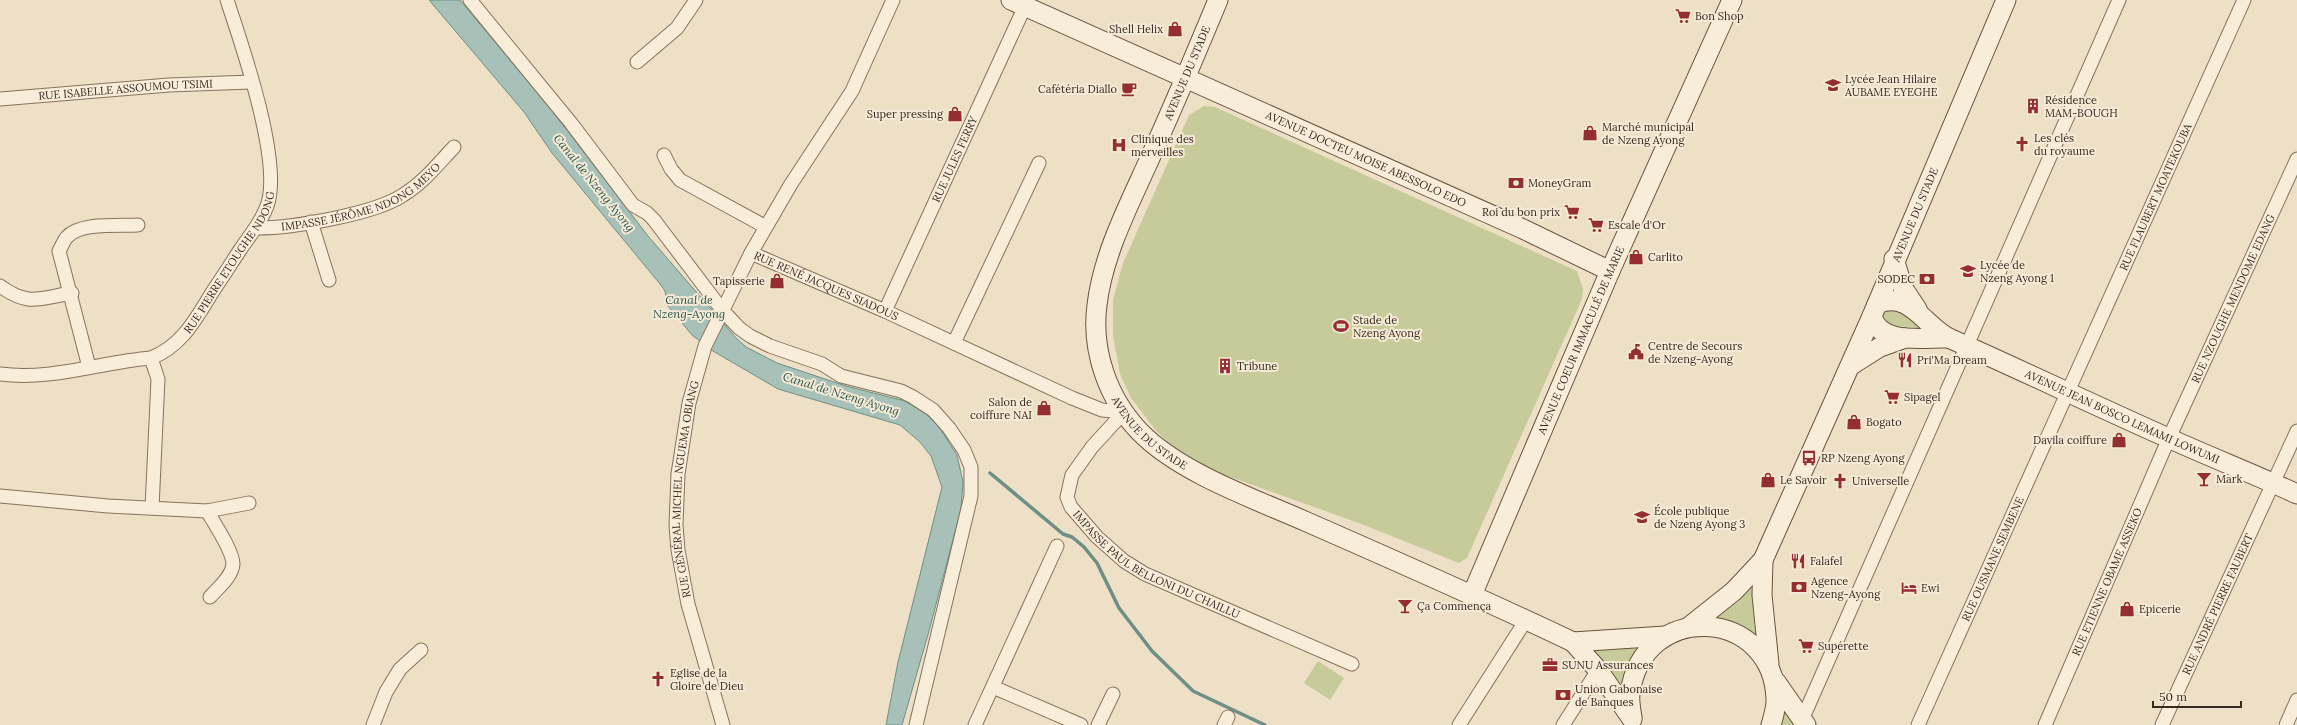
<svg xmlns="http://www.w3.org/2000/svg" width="2297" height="725" font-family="Lora,serif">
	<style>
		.green { fill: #c7cb9a }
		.water { fill: #a7c0b8; stroke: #6e8f85 }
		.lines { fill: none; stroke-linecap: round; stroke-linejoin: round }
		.stream { stroke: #6e8f85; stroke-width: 3.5 }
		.street-casing { stroke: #87725c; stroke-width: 15 }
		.secondary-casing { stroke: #69533f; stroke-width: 21 }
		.street { stroke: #f8edd9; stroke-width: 13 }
		.secondary { stroke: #f8edd9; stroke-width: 19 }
		.labels { text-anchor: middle; stroke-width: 4; stroke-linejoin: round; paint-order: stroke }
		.poi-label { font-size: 11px; fill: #382a1f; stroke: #f4ead5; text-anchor: start }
		.street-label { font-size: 11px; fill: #382a1f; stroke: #f4ead5 }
		.water-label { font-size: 12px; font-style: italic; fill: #2f5753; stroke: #f4ead5 }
	</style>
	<rect width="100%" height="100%" fill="#ede0c6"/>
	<!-- green -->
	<g class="green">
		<polygon points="1204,106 1215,107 1577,271 1583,289 1582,299 1467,558 1459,563 1364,525 1214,471 1178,451 1157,432 1131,398 1120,374 1113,336 1113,300 1123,263 1189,115"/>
		<polygon points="1899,308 1924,331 1912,327 1883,326 1880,324 1882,311"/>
		<polygon points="1757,578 1755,614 1759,637 1739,627 1713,620 1738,602"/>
		<polygon points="1645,646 1623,690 1589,647 1608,650"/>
		<polygon points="1318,661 1344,678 1330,700 1304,683"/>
		<polygon points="1784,705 1797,725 1781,725"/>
	</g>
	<!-- water -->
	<polygon class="water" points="429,0 460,0 553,112 648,236 736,338 746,347 777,363 846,386 905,401 926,414 939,427 957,455 963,482 961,509 929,631 902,725 886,725 898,662 942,487 931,456 920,442 900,425 778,389 713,351 692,335 668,306 665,291 660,284 552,153 524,112"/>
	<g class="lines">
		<!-- stream -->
		<polyline class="stream" points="990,473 1063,534 1072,537 1084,547 1097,563 1119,608 1152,651 1193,691 1265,725"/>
		<defs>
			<g id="street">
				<polyline points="470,0 571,123 633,205 647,213 654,220 723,311 739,328 750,336 770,346 822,364 841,376 901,391 913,397 933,410 949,428 964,450 971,467 971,496 916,725"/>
				<polyline points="637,62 677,28 696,0"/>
				<path id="s1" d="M0 99 169 85 251 82"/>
				<polyline points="664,155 671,169 680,180 766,227"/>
				<polyline points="311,222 329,280"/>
				<path id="s2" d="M258 228C292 228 375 214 403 195 423 183 438 164 454 147"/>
				<path id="s3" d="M751 253 885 311 1072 398 1102 410 1124 412"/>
				<path d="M0 286C29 307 39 298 72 293"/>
				<path id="s4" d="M885 311 1025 6"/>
				<polyline points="954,343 1039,163"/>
				<polyline points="151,358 158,379 152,508"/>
				<path d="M89 367 59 251C62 246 64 240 67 237 80 222 119 226 138 225"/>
				<path id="s5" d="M0 374C50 381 101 362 151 358 184 345 197 316 215 288 224 275 232 262 240 250 250 235 261 223 267 206 283 164 242 45 227 0"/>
				<path id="s6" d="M1124 412 1092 447 1072 475 1067 497 1071 507 1097 537 1124 561 1145 574 1352 664"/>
				<polyline points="0,496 108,506 207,511 249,503"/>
				<path d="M207 511C214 523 233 551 233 564 232 577 217 589 210 597"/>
				<polyline points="993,687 1081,725"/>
				<polyline points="1802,720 2119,0"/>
				<polyline points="373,725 386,692 400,669 421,650"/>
				<path id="s7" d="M723 725 688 604 678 550 676 525 678 474 689 403 705 346 751 253 791 184 852 91 893 0"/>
				<polyline points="975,725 1057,546"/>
				<polyline points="1098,725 1113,694"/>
				<polyline points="1224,725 1228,717"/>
				<polyline points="1459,725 1526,620"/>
				<polyline points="1563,725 1598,670"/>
				<path id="s8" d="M1918 725 2244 0"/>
				<path id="s9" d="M2045 725 2169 438 2297 159"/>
				<path id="s10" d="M2162 725 2297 431"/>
				<polyline points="2286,725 2297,700"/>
			</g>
			<g id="secondary">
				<path id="s11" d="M1011 0 1523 229 1610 271"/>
				<path id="s12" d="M1218 0C1196 53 1174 105 1150 158 1129 205 1103 254 1097 305 1091 351 1108 399 1140 432 1180 473 1255 499 1307 522 1396 561 1485 600 1573 642L1598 670 1632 719"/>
				<polyline points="1894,259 1903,288 1917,309"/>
				<path id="s13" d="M1877 304C1910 289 1925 328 1951 339 2023 371 2094 405 2166 437 2210 457 2254 474 2297 494"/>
				<path d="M1872 316C1879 346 1925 337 1948 338"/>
				<polyline points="1850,366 1880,347 1905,338"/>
				<polyline points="1763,560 1762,595 1769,664"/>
				<path id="s14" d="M1472 595 1610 271 1732 0"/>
				<path id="s15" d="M1690 626 1734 591 1763 560 1872 316 2006 0"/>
				<polyline points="1573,642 1665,636"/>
				<polyline points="1776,682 1806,725"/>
				<path d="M1632 718C1631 710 1629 701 1630 694 1642 599 1775 607 1776 701 1776 709 1773 718 1771 725"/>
			</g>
		</defs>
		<!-- street casing -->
		<use href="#street" class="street-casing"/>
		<!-- secondary casing -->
		<use href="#secondary" class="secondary-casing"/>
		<!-- street -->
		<use href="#street" class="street"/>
		<!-- secondary -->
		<use href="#secondary" class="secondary"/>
	</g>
	<!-- icons -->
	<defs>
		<symbol id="supermarket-bare" viewBox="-9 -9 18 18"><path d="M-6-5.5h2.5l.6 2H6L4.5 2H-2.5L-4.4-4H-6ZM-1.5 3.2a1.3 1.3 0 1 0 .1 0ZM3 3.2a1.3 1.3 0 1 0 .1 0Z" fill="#942e32" stroke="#f4ead5" stroke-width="2.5" paint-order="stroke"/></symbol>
		<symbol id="shop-bare" viewBox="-9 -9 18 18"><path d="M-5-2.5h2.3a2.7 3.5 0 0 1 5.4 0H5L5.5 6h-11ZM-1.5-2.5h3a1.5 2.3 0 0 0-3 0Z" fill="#942e32" stroke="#f4ead5" stroke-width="2.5" paint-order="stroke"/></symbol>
		<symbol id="school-bare" viewBox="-9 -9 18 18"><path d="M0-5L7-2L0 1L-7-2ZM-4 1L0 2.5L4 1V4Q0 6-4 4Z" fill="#942e32" stroke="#f4ead5" stroke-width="2.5" paint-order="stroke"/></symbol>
		<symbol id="cafe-bare" viewBox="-9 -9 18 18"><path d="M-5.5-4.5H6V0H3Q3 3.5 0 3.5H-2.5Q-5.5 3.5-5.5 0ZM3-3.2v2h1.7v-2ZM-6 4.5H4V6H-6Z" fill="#942e32" stroke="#f4ead5" stroke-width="2.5" paint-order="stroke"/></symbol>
		<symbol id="building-bare" viewBox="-9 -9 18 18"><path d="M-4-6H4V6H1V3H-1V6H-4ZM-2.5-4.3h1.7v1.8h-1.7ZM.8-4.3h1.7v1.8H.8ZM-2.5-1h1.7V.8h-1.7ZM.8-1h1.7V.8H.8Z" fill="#942e32" stroke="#f4ead5" stroke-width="2.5" paint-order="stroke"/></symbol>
		<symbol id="church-bare" viewBox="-9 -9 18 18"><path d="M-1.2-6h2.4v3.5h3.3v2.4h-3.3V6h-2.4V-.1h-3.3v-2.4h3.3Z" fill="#942e32" stroke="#f4ead5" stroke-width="2.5" paint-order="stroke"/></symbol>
		<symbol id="hospital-bare" viewBox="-9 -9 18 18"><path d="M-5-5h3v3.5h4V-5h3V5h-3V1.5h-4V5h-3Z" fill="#942e32" stroke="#f4ead5" stroke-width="2.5" paint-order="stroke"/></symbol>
		<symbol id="bank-bare" viewBox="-9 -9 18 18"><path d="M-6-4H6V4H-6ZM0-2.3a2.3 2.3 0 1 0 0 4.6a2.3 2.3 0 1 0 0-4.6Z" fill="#942e32" stroke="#f4ead5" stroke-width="2.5" paint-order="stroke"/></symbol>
		<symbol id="stadium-bare" viewBox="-9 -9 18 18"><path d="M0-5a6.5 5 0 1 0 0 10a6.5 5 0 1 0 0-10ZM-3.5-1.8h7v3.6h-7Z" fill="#942e32" stroke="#f4ead5" stroke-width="2.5" paint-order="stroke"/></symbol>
		<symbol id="civic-bare" viewBox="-9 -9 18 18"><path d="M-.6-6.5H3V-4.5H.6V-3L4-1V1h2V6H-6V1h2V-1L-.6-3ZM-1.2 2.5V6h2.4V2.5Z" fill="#942e32" stroke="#f4ead5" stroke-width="2.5" paint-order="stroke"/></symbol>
		<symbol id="restaurant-bare" viewBox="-9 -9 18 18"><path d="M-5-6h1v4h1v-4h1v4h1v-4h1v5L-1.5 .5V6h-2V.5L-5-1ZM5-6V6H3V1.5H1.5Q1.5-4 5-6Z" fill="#942e32" stroke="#f4ead5" stroke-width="2.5" paint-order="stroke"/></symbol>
		<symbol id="bus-bare" viewBox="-9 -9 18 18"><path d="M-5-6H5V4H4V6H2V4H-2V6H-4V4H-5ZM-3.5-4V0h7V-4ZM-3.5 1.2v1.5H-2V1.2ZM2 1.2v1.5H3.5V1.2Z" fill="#942e32" stroke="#f4ead5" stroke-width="2.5" paint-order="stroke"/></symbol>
		<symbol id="bar-bare" viewBox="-9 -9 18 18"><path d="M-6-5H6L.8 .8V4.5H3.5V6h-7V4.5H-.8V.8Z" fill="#942e32" stroke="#f4ead5" stroke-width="2.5" paint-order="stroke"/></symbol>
		<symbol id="hotel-bare" viewBox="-9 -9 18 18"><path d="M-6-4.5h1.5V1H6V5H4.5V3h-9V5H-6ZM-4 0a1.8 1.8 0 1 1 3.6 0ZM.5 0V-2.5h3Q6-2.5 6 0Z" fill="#942e32" stroke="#f4ead5" stroke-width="2.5" paint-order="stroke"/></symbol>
		<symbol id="office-bare" viewBox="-9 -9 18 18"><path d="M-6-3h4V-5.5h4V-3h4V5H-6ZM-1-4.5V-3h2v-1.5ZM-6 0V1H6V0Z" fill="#942e32" stroke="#f4ead5" stroke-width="2.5" paint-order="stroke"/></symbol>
	</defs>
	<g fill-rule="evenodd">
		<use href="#supermarket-bare" x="1672" y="5" width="22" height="22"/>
		<use href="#shop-bare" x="1164" y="18" width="22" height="22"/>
		<use href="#school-bare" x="1822" y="74" width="22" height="22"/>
		<use href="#cafe-bare" x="1118" y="78" width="22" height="22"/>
		<use href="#building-bare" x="2022" y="95" width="22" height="22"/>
		<use href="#shop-bare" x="944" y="103" width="22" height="22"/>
		<use href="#shop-bare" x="1579" y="122" width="22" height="22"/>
		<use href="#church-bare" x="2011" y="133" width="22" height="22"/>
		<use href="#hospital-bare" x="1108" y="134" width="22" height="22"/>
		<use href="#bank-bare" x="1505" y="172" width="22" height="22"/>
		<use href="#supermarket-bare" x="1561" y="201" width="22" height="22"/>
		<use href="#supermarket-bare" x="1585" y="214" width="22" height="22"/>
		<use href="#shop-bare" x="1625" y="246" width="22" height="22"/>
		<use href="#school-bare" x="1957" y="260" width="22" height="22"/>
		<use href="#bank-bare" x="1916" y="268" width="22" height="22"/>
		<use href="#shop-bare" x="766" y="270" width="22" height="22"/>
		<use href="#stadium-bare" x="1330" y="315" width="22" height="22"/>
		<use href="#civic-bare" x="1625" y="341" width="22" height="22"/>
		<use href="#restaurant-bare" x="1894" y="349" width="22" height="22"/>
		<use href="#building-bare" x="1214" y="355" width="22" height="22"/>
		<use href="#supermarket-bare" x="1881" y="386" width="22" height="22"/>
		<use href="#shop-bare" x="1033" y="397" width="22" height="22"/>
		<use href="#shop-bare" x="1843" y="411" width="22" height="22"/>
		<use href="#shop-bare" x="2108" y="429" width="22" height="22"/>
		<use href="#bus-bare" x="1798" y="447" width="22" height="22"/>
		<use href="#bar-bare" x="2193" y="468" width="22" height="22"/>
		<use href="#shop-bare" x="1757" y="469" width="22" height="22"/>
		<use href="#church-bare" x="1829" y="470" width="22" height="22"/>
		<use href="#school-bare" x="1631" y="506" width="22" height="22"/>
		<use href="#restaurant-bare" x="1787" y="550" width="22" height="22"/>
		<use href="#bank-bare" x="1788" y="576" width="22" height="22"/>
		<use href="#hotel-bare" x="1898" y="577" width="22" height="22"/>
		<use href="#bar-bare" x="1394" y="595" width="22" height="22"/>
		<use href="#shop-bare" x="2116" y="598" width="22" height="22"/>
		<use href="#supermarket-bare" x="1795" y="635" width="22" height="22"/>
		<use href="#office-bare" x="1539" y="654" width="22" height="22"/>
		<use href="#church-bare" x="647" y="668" width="22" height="22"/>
		<use href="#bank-bare" x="1552" y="684" width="22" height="22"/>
	</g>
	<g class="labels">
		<!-- poi labels -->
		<g class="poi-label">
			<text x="1695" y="20">Bon Shop</text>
			<text x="1163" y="33" text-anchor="end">Shell Helix</text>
			<text x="1845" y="83">Lycée Jean Hilaire<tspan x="1845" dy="13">AUBAME EYEGHE</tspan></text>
			<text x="1117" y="93" text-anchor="end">Cafétéria Diallo</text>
			<text x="2045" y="104">Résidence<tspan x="2045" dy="13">MAM-BOUGH</tspan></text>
			<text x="943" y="118" text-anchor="end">Super pressing</text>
			<text x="1602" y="131">Marché municipal<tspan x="1602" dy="13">de Nzeng Ayong</tspan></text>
			<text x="2034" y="142">Les clés<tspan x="2034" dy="13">du royaume</tspan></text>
			<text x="1131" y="143">Clinique des<tspan x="1131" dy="13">merveilles</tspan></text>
			<text x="1528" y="187">MoneyGram</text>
			<text x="1560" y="216" text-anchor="end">Roi du bon prix</text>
			<text x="1608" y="229">Escale d'Or</text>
			<text x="1648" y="261">Carlito</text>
			<text x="1980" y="269">Lycée de<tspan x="1980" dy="13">Nzeng Ayong 1</tspan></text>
			<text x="1915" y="283" text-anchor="end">SODEC</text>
			<text x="765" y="285" text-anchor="end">Tapisserie</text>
			<text x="1353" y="324">Stade de<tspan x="1353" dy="13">Nzeng Ayong</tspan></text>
			<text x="1648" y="350">Centre de Secours<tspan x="1648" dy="13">de Nzeng-Ayong</tspan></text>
			<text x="1917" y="364">Pri'Ma Dream</text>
			<text x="1237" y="370">Tribune</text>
			<text x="1904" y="401">Sipagel</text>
			<text x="1032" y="406" text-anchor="end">Salon de<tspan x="1032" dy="13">coiffure NAI</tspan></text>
			<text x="1866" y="426">Bogato</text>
			<text x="2107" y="444" text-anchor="end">Davila coiffure</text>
			<text x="1821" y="462">RP Nzeng Ayong</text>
			<text x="2216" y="483">Mark</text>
			<text x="1780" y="484">Le Savoir</text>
			<text x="1852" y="485">Universelle</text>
			<text x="1654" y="515">École publique<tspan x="1654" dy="13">de Nzeng Ayong 3</tspan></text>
			<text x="1810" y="565">Falafel</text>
			<text x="1811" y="585">Agence<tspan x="1811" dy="13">Nzeng-Ayong</tspan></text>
			<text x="1921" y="592">Ewi</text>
			<text x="1417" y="610">Ça Commença</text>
			<text x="2139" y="613">Epicerie</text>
			<text x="1818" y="650">Supérette</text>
			<text x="1562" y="669">SUNU Assurances</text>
			<text x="670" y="677">Eglise de la<tspan x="670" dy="13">Gloire de Dieu</tspan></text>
			<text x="1575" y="693">Union Gabonaise<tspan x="1575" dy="13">de Banques</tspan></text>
		</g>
		<!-- street labels -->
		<g class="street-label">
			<text transform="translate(1187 73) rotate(-67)" y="4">AVENUE DU STADE</text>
			<text dy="4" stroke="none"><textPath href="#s1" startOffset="126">RUE ISABELLE ASSOUMOU TSIMI</textPath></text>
			<text dy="4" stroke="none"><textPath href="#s4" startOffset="167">RUE JULES FERRY</textPath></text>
			<text dy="4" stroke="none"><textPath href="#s11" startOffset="389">AVENUE DOCTEU MOISE ABESSOLO EDO</textPath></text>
			<text dy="4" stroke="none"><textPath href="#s2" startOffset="110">IMPASSE JÉRÔME NDONG MEYO</textPath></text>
			<text dy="4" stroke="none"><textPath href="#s8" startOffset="579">RUE FLAUBERT MOATEKOUBA</textPath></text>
			<text dy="4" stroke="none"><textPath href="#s15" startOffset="476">AVENUE DU STADE</textPath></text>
			<text dy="4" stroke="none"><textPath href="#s5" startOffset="279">RUE PIERRE ETOUGHE NDONG</textPath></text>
			<text dy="4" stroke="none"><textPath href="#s3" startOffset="82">RUE RENÉ JACQUES SIADOUS</textPath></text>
			<text dy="4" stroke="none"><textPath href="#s9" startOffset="466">RUE NZOUGHE MENDOME EDANG</textPath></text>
			<text dy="4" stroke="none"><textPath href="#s14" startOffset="277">AVENUE COEUR IMMACULÉ DE MARIE</textPath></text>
			<text dy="4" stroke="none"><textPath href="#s13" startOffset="275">AVENUE JEAN BOSCO LEMAMI LOWUMI</textPath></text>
			<text dy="4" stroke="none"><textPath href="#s12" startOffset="475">AVENUE DU STADE</textPath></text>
			<text dy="4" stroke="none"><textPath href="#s7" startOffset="242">RUE GÉNÉRAL MICHEL NGUEMA OBIANG</textPath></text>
			<text dy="4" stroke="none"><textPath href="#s8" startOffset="182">RUE OUSMANE SEMBENE</textPath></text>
			<text dy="4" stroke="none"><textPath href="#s6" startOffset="220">IMPASSE PAUL BELLONI DU CHAILLU</textPath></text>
			<text dy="4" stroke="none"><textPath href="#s9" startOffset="156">RUE ETIENNE OBAME ASSEKO</textPath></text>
			<text dy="4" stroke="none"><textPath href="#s10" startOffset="133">RUE ANDRÉ PIERRE FAUBERT</textPath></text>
		</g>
		<!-- water labels -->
		<g class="water-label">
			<text transform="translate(594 183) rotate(51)" y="4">Canal de Nzeng Ayong</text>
			<text x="689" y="304">Canal de<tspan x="689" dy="14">Nzeng-Ayong</tspan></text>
			<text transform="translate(841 394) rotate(17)" y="4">Canal de Nzeng Ayong</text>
		</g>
	</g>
	<!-- scale -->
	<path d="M2153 701v6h88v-6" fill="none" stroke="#382a1f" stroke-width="2"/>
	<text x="2159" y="701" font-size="12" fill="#382a1f" stroke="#f4ead5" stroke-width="3" paint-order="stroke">50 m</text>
</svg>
